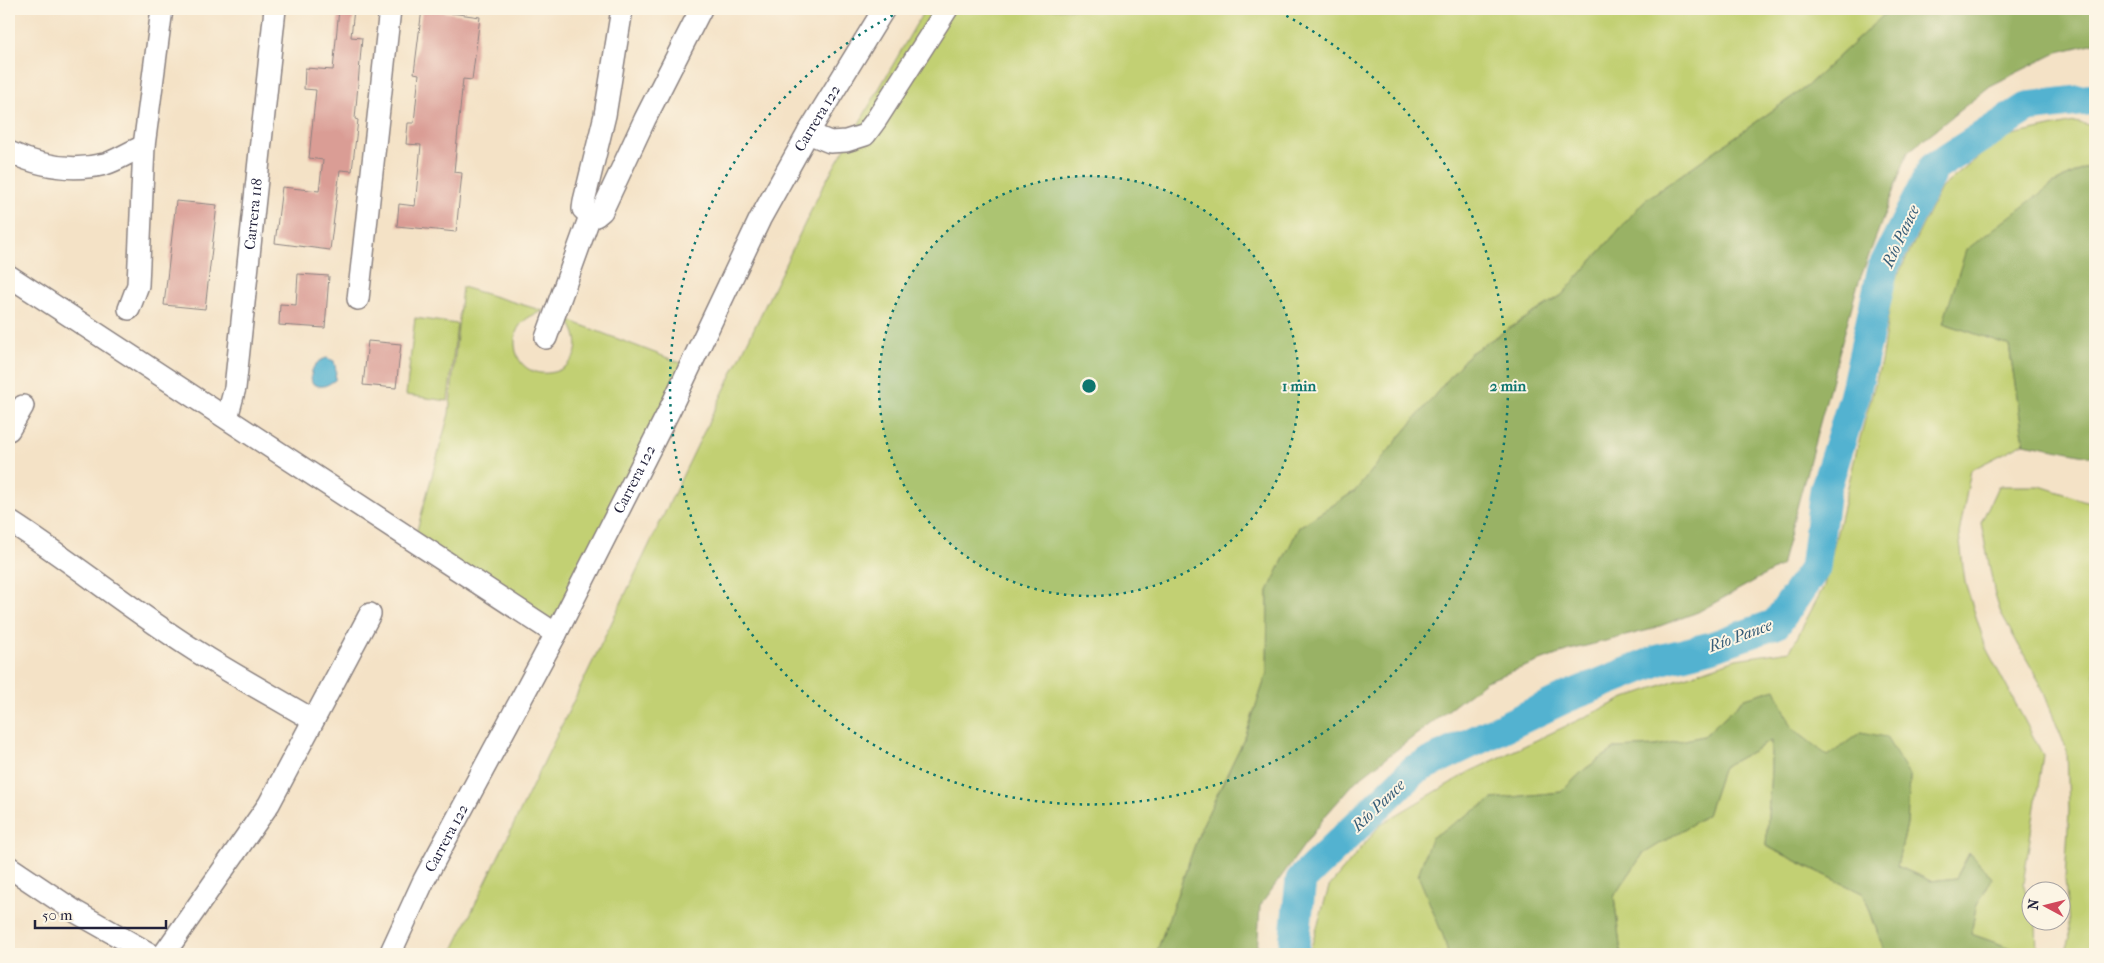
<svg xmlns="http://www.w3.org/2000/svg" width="2104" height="963" font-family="'IM FELL French Canon',serif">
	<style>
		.green { fill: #c2d073; stroke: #727957 }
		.forest { fill: #99b265; stroke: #5e6a50 }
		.water { fill: #52b2d0; stroke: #3a6a86 }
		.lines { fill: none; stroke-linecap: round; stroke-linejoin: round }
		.river { stroke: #52b2d0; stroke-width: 31 }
		.building { fill: #da9d95 }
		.minor-casing { stroke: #8b8280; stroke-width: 24 }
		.minor { stroke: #fff; stroke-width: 21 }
		.ring { fill: none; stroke: #0f766e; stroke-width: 2.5; stroke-dasharray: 2.5 5 }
		.labels { text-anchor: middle; stroke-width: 4; stroke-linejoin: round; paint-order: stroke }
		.street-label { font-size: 15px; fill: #22223b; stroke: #fcf5e5 }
		.water-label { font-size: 16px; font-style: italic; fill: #355c77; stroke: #fcf5e5 }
		.centre { fill: #0f766e; stroke: #fcf5e5; stroke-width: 2.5 }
		.ring-label { font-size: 15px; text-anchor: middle; font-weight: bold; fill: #0f766e; stroke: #fcf5e5; stroke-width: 4; stroke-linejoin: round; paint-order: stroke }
	</style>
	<rect width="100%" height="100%" fill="#fcf5e5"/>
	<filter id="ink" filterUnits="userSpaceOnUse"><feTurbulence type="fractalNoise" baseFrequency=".02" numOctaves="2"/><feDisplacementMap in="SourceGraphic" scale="10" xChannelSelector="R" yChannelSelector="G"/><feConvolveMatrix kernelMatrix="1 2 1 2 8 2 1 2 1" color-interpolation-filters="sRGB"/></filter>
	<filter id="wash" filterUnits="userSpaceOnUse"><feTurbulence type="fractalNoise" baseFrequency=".0096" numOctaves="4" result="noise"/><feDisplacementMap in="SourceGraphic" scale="20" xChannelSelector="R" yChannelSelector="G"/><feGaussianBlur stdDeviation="1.12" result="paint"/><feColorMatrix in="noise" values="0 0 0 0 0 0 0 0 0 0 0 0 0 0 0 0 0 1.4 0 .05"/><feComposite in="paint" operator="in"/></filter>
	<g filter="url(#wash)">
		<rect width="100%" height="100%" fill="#f4e2c6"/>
		<!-- green -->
		<g class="green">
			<polygon points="925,9 1890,9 1806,87 1644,201 1562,295 1469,354 1355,491 1299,527 1268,591 1267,673 1246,735 1201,828 1156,954 451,954 823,186"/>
			<polygon points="2074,122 2095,126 2095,163 2051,185 1943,323 2009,345 2024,443 1971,470 1959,534 1965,582 1986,648 2043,755 2023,884 2031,907 2032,920 2036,921 2037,954 2028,954 1971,934 1976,907 1992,878 1969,853 1956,878 1931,881 1897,866 1907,824 1910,777 1861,732 1828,757 1793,729 1745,698 1704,736 1656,746 1616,748 1585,769 1561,792 1493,799 1444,938 1448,954 1309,954 1329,887 1381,824 1469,772 1625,698 1736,659 1790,651 1824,586 1858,445 1881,362 1893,285 1941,188 2003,137"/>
			<path d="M462 287 544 311C530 315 516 323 515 339 512 397 605 375 568 320L689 366 556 634 414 541 449 414Z"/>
			<polygon points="415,318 457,324 448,401 406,395"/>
			<polygon points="1998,486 2040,486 2095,504 2095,954 2065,954 2070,938 2065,879 2069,810 2067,751 2040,683 2001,614 1995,595 1981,523"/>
			<polygon points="1771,741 1771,770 1766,846 1864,894 1885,954 1621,954 1614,896 1643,854 1707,815 1723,767"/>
		</g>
		<!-- forest -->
		<g class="forest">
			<polygon points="1890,9 2095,9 2095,43 2058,52 1990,86 1908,152 1857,287 1781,566 1698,612 1649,630 1570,650 1486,681 1356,781 1326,815 1260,906 1257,954 1156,954 1201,828 1246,735 1267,673 1268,591 1299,527 1355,491 1469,354 1562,295 1644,201 1806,87"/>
			<polygon points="2095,163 2095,457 2024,443 2009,345 1943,323 1966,250 2051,185"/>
			<polygon points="1775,689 1793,729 1828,756 1861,732 1886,737 1910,777 1907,824 1897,866 1931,881 1956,878 1970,853 1992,878 1976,907 1971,934 2028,954 1885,954 1864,894 1766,846 1771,770 1771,741 1723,767 1707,815 1643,854 1614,896 1621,954 1448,954 1444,938 1418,875 1431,838 1493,799 1561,792 1585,769 1616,748 1656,746 1704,736 1745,698"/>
		</g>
		<!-- water -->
		<path class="water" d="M327 358 334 361 336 370 335 380C326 386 322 389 312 383 309 370 315 361 327 358Z"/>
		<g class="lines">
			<!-- river -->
			<polyline class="river" points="1293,954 1301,880 1414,770 1567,697 1659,660 1711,647 1776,624 1815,568 1825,490 1854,398 1883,268 1933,168 2028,107 2095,99"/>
		</g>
		<g id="blocks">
			<!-- building -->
			<g class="building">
				<polygon points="339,9 354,9 351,37 362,38 355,119 358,120 352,171 340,170 330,250 275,243 282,187 319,191 323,160 309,158 316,90 304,89 305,68 333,70"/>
				<polygon points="422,9 480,17 472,80 463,79 454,172 462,173 456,232 397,226 399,204 415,206 421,145 406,144 408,123 414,123 419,74 414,73"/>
				<polygon points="176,201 217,205 205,309 164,305"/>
				<polygon points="298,274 329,276 325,328 279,325 280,304 296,305"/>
				<polygon points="368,341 401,344 396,388 363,385"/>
			</g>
		</g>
	</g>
	<g filter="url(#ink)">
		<use href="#blocks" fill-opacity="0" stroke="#8b8280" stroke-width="1"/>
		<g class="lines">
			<defs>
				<g id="minor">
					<polyline points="808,133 830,142 846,141 865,135 876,120 947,9"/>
					<path d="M9 152C39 166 72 172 105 164 118 160 131 151 144 146"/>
					<polyline points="590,216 596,216 602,211 645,119 701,9"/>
					<polyline points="590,216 583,209 584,201 605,115 622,9"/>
					<polyline points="9,276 556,634"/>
					<polyline points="358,299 390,9"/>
					<polyline points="129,309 138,285 144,146 162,9"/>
					<polyline points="546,338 590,216"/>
					<path id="s1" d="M227 418 235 388 275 9"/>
					<polyline points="9,430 23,406"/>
					<path d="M9 521C73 562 131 610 196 651 234 675 274 697 313 720"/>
					<polyline points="9,867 76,912 150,954"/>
					<polyline points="164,954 269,804 370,614"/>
					<path id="s2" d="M390 954 424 880 556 634 669 411 760 219 808 133 884 9"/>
				</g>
			</defs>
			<!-- minor casing -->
			<use href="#minor" class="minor-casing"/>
			<!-- minor -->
			<use href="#minor" class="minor"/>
		</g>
	</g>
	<!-- distance rings -->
	<circle cx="1089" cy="386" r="210" fill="#0f766e" fill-opacity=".12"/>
	<g class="ring">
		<circle cx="1089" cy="386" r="210"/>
		<path d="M1273 9A419 419 0 1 1 905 9"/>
	</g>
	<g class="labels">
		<!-- street labels -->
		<g class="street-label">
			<text dy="5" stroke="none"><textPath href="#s2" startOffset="939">Carrera 122</textPath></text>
			<text dy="5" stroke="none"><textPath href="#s1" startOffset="206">Carrera 118</textPath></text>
			<text dy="5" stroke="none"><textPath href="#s2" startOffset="534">Carrera 122</textPath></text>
			<text dy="5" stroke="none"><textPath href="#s2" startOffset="129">Carrera 122</textPath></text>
		</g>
		<!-- water labels -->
		<g class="water-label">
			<text transform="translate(1900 236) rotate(-65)" y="6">Río Pance</text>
			<text transform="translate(1740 635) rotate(-20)" y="6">Río Pance</text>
			<text transform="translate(1378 805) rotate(-44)" y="6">Río Pance</text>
		</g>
	</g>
	<circle cx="1089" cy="386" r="8" class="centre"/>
	<g class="ring-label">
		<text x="1299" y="391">1 min</text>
		<text x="1508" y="391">2 min</text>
	</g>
	<!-- margin -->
	<rect width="2104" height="963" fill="none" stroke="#fcf5e5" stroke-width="30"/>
	<!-- north arrow -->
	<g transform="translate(2046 906) rotate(277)"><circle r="24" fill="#fcf5e5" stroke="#a5a1a1"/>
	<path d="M0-4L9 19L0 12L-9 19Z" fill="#d1495b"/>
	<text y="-8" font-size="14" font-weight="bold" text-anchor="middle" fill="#22223b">N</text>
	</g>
	<!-- scale -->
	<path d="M35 920v8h131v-8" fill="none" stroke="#22223b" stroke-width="2.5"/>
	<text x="42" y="920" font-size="15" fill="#22223b" stroke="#fcf5e5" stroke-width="4" paint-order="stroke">50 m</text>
</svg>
